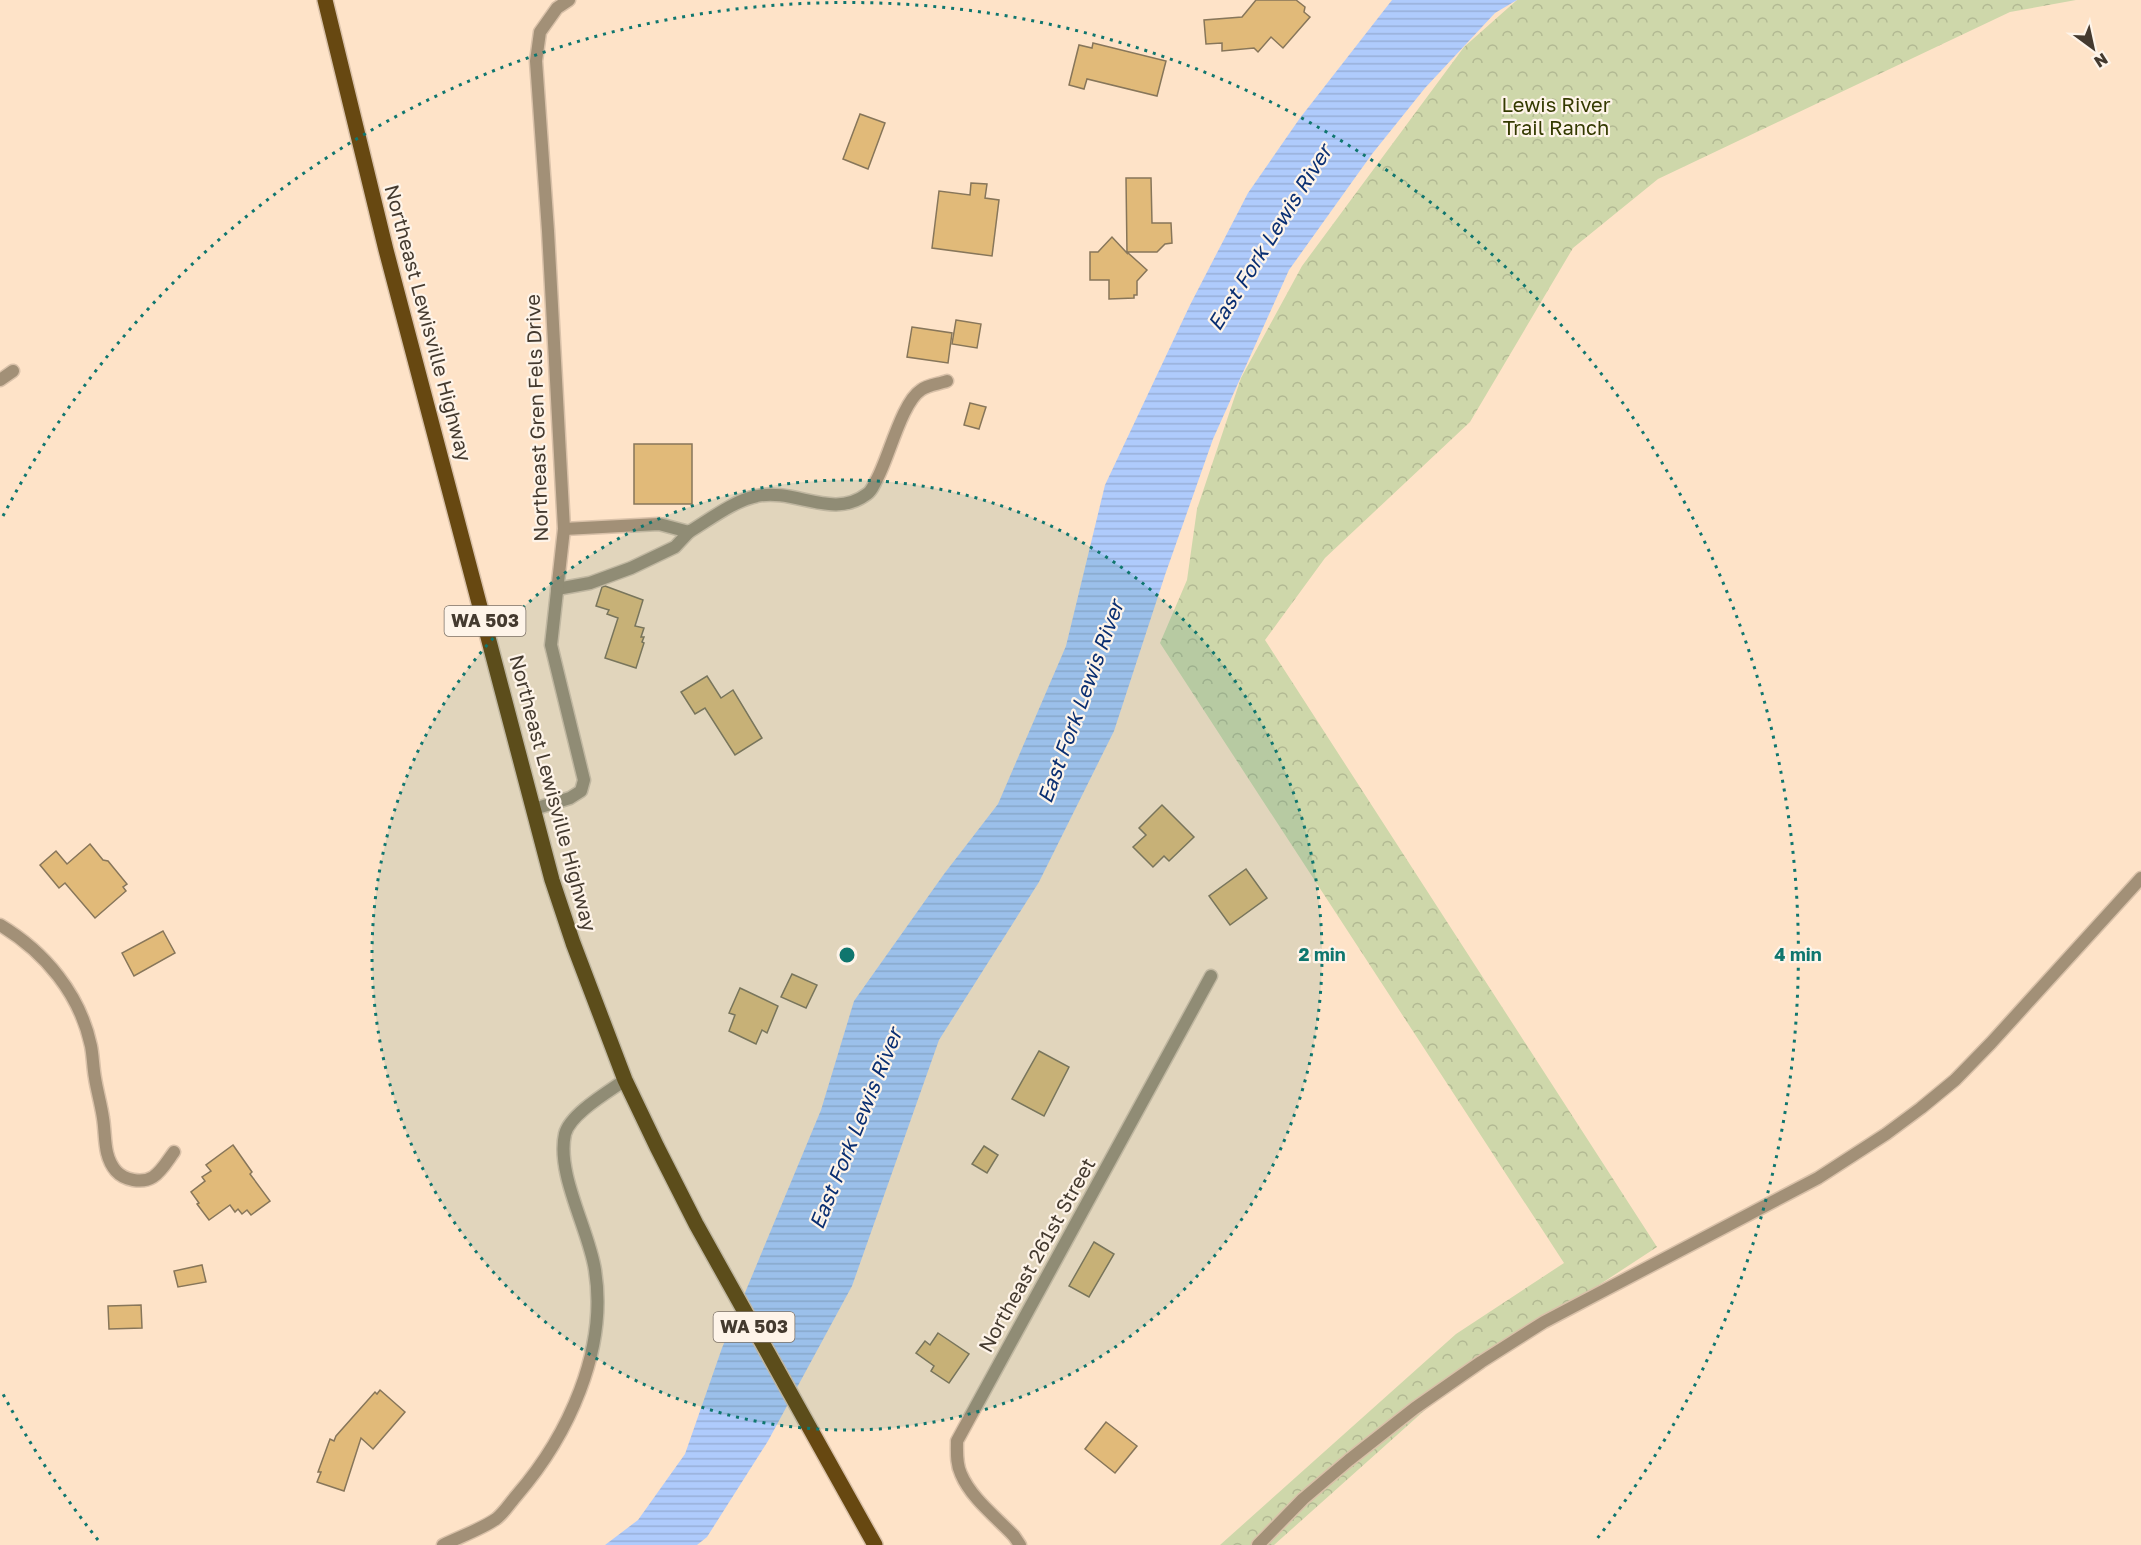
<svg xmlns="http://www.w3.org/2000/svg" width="2141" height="1545" font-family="'Golos Text',sans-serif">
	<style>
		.forest { fill: url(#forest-crowns) }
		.water { fill: url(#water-rules) }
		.building { fill: #e1ba79; stroke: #87765a; stroke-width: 1.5 }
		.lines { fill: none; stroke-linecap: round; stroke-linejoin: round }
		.lane-casing { stroke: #d9c1a9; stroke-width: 15 }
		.street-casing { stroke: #d9c1a9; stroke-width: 15 }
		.primary-casing { stroke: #d9c1a9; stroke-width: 18 }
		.lane { stroke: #a29077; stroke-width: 12 }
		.street { stroke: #a29077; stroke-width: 12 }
		.primary { stroke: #674811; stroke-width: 15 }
		.ring { fill: none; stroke: #0f766e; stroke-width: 3; stroke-dasharray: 3 6 }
		.labels { text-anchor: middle; stroke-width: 4.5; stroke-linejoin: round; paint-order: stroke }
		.shield { fill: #fef4e9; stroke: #7c7267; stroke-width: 1.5 }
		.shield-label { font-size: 18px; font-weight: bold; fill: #443a2f }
		.park-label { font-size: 20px; fill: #343a01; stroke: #fef4e9 }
		.street-label { font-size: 20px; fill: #443a2f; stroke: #fef4e9 }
		.water-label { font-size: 21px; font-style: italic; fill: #0a2f72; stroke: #fef4e9 }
		.centre { fill: #0f766e; stroke: #fef4e9; stroke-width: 3 }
		.ring-label { font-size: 18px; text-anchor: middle; font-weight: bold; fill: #0f766e; stroke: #fef4e9; stroke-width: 4.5; stroke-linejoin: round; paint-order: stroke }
	</style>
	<defs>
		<pattern id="forest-crowns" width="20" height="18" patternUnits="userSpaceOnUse" patternTransform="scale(1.5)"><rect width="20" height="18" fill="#ced7aa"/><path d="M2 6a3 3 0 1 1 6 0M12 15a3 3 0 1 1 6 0" fill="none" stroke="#b2b993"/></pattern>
		<pattern id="water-rules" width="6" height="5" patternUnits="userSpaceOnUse" patternTransform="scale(1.5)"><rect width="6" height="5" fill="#afcbfc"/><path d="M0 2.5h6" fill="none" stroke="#98afd8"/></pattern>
	</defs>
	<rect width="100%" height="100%" fill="#fee3c8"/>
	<!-- forest -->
	<polygon class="forest" points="1517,0 2076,0 2010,12 1658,179 1573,248 1470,422 1325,558 1265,640 1657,1247 1472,1368 1274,1545 1220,1545 1456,1334 1564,1263 1160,643 1187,580 1197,509 1241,378 1302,266 1464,47"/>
	<!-- water -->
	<polygon class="water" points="1392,0 1517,0 1495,13 1425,88 1372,154 1289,270 1213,439 1165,575 1114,731 1039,882 939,1040 852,1286 768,1441 707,1537 697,1545 605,1545 638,1520 685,1454 722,1348 821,1110 854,1001 944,874 998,804 1066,646 1105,485 1190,305 1248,193 1300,118"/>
	<!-- building -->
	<g class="building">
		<polygon points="1256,0 1296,0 1305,7 1304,12 1310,17 1283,48 1271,37 1258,52 1254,48 1222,51 1222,43 1206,44 1204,20 1242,17"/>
		<polygon points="1093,43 1166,61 1157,96 1087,79 1084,89 1069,85 1079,45 1092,48"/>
		<polygon points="860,114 885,123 868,169 843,159"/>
		<polygon points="1126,178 1151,178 1152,223 1171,223 1172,243 1165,244 1157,252 1127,252 1147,270 1137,281 1137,295 1134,295 1134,298 1109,299 1109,280 1090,280 1090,252 1098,252 1112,237 1127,253"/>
		<polygon points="971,183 987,184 985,198 999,200 992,256 932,248 939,191 970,195"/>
		<polygon points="956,320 981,324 977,348 952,344"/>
		<polygon points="912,327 952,333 948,363 907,357"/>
		<polygon points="970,403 986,407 979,429 964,425"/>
		<rect x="634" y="444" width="58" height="60"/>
		<polygon points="605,586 643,600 635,626 644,628 641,637 644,637 642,642 644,643 636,668 605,658 618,618 607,614 609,610 596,606 602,587"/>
		<polygon points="707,676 721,698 733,690 762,738 735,755 705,708 695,714 681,692"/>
		<polygon points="1162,805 1194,837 1169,861 1164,856 1153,867 1133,847 1146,835 1139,828"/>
		<polygon points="90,844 103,860 108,861 127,884 123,887 126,891 95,918 65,883 59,888 40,865 56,851 67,864"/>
		<polygon points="1246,869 1267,898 1230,925 1209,896"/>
		<polygon points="163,931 175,953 134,976 122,953"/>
		<polygon points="792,974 817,985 806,1008 781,997"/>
		<polygon points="740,988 778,1006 767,1033 762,1030 756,1044 729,1031 735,1015 729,1013"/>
		<polygon points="1039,1051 1069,1067 1044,1116 1012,1099"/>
		<polygon points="233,1145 252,1172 250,1174 270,1201 251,1215 247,1210 242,1214 238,1209 235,1212 230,1205 209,1220 197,1204 199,1203 191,1192 205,1181 202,1177 211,1171 206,1165"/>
		<polygon points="984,1146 998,1155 987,1173 972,1164"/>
		<polygon points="1094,1242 1114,1254 1089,1297 1069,1286"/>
		<polygon points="202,1265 206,1282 178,1287 174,1271"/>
		<polygon points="141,1305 142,1328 109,1329 108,1306"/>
		<polygon points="938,1333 969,1354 949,1383 931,1371 934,1366 916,1353 925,1341 930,1345"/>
		<polygon points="380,1390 405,1412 373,1449 361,1438 344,1491 317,1482 321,1472 318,1472 330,1439 334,1441 336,1436 375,1392 377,1394"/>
		<polygon points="1106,1422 1137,1446 1115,1473 1085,1449"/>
	</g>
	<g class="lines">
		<defs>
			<g id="lane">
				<path d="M564 529 659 524 689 532C709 520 735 500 757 496 795 488 833 520 867 494 872 491 874 484 877 479 889 457 902 402 921 390 927 385 939 384 947 381"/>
				<polyline points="557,589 590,583 631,568 675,547 689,532"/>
				<path d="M0 925C45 952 80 994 91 1046 93 1056 93 1067 95 1078 97 1091 101 1104 103 1118 106 1136 103 1156 116 1171 124 1180 142 1184 153 1177 162 1171 168 1160 174 1152"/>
				<polyline points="1258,1545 1303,1499 1349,1460 1415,1408 1481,1362 1544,1322 1818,1178 1886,1134 1921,1108 1955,1080 1991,1043 2141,878"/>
			</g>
			<g id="street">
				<polyline points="0,380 13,371"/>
				<polyline points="534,809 570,798 581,791 584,780 551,645 564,529 548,231 536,61 540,32 557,8 569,0"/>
				<path d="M443 1545C459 1537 482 1529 496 1519 504 1513 510 1503 517 1495 568 1436 608 1350 595 1270 589 1230 556 1174 565 1134 570 1114 608 1092 625 1080"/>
				<path d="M1020 1545 1014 1536C996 1517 971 1498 961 1474 956 1464 957 1452 957 1441L1211 976"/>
			</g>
			<polyline id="primary" points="325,0 386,250 552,880 573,943 625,1080 657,1147 696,1224 875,1545"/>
		</defs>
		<!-- lane casing -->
		<use href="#lane" class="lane-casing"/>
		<!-- street casing -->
		<use href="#street" class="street-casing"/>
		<!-- primary casing -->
		<use href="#primary" class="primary-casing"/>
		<!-- lane -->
		<use href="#lane" class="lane"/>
		<!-- street -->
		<use href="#street" class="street"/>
		<!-- primary -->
		<use href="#primary" class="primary"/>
	</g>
	<!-- distance rings -->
	<circle cx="847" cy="955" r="475" fill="#0f766e" fill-opacity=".12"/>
	<g class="ring">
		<circle cx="847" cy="955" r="475"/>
		<path d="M98 1540A951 951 0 0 1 3 1394M3 516A951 951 0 1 1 1596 1540"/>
	</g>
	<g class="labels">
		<!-- shield labels -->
		<g class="shield">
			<rect x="444.5" y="606" width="81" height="30" rx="4.5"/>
			<rect x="713.5" y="1312" width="81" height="30" rx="4.5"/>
		</g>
		<g class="shield-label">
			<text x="485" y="627">WA 503</text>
			<text x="754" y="1333">WA 503</text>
		</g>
		<!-- park labels -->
		<g class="park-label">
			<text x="1556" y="112">Lewis River<tspan x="1556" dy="23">Trail Ranch</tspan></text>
		</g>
		<!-- street labels -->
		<g class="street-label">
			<text transform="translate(428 323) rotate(75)" y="7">Northeast Lewisville Highway</text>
			<text transform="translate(537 418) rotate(-92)" y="7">Northeast Gren Fels Drive</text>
			<text transform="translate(553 793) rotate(75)" y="7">Northeast Lewisville Highway</text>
			<text transform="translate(1037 1255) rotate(-61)" y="7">Northeast 261st Street</text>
		</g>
		<!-- water labels -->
		<g class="water-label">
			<text transform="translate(1270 238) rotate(-58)" y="7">East Fork Lewis River</text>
			<text transform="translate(1081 702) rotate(-70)" y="7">East Fork Lewis River</text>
			<text transform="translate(856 1129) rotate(-68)" y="7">East Fork Lewis River</text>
		</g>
	</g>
	<circle cx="847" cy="955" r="9" class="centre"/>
	<g class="ring-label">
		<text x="1322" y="961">2 min</text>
		<text x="1798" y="961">4 min</text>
	</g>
	<!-- north arrow -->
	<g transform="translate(2093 48) rotate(147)" stroke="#fef4e9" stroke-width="4.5" paint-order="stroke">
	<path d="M0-4.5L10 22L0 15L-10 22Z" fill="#443a2f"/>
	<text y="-9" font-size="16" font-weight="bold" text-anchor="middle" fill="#443a2f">N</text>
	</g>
</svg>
